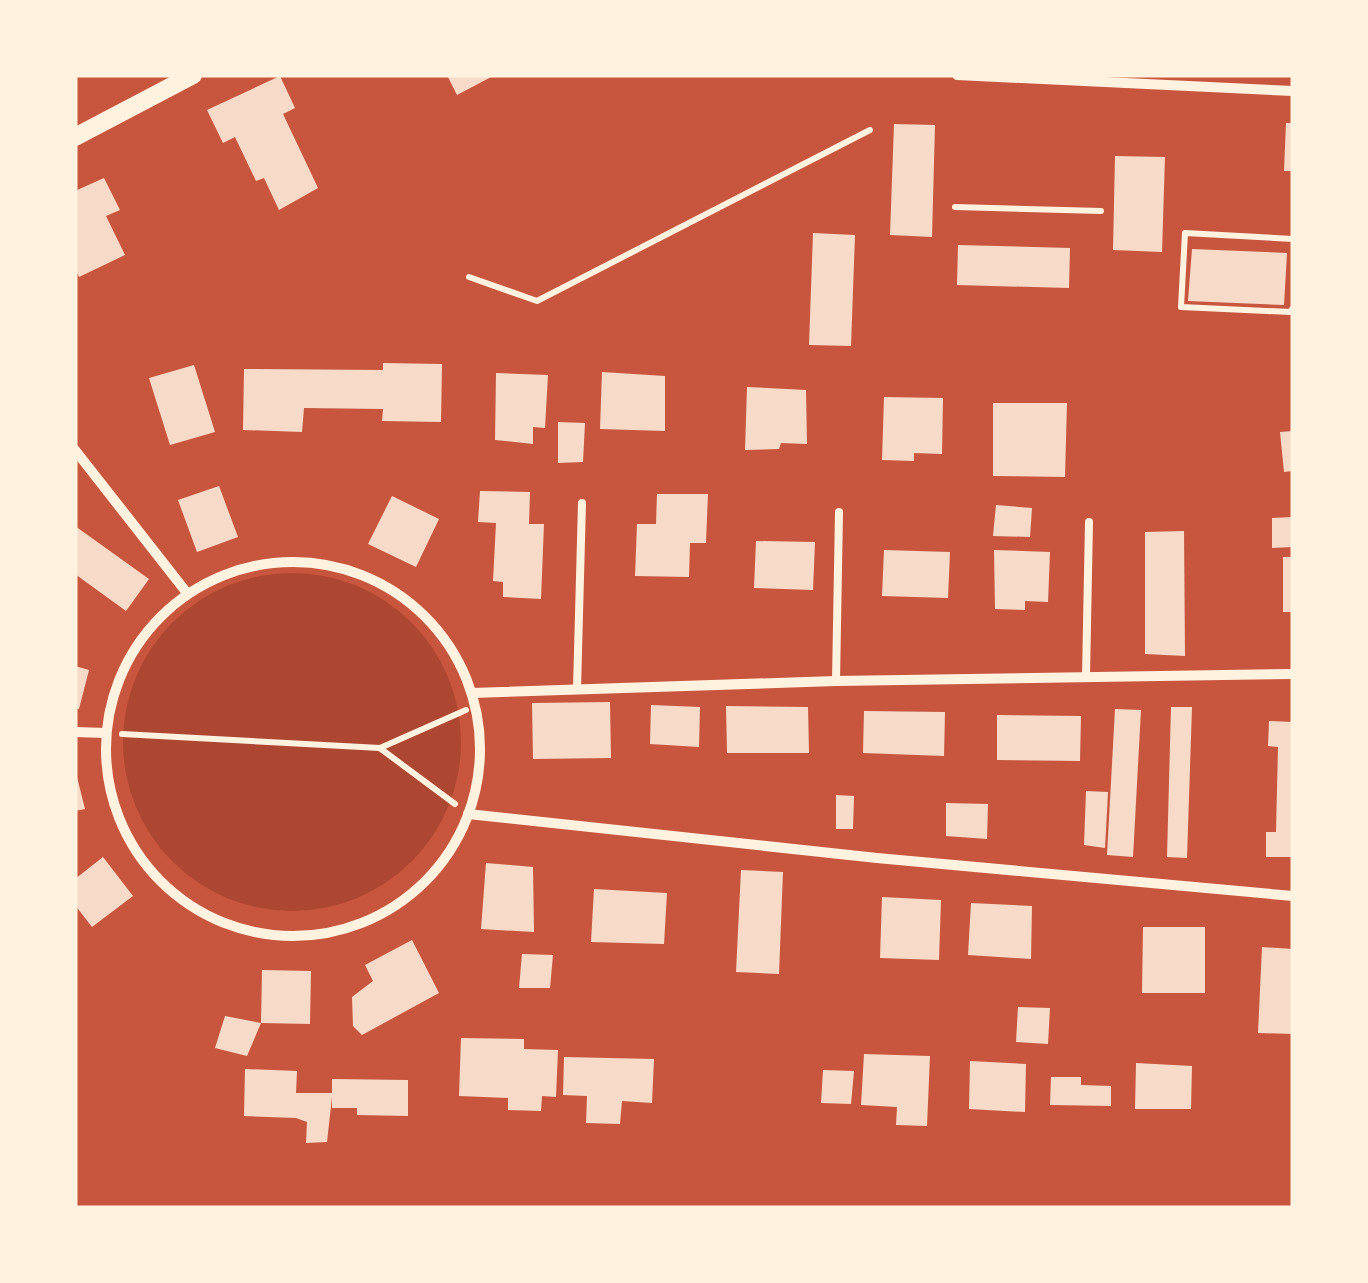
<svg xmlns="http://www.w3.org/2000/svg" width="1368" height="1283" font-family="'Exo 2',sans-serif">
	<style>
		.green { fill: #ae4732 }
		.building { fill: #f7dbc8 }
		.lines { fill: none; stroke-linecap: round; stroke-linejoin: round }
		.path { stroke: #fff3e0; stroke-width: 6 }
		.service { stroke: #fff3e0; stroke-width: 8 }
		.minor { stroke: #fff3e0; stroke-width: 10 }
		.tertiary { stroke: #fff3e0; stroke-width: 18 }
	</style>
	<rect width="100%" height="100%" fill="#c8553d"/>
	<!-- green -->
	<circle class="green" cx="292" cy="742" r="169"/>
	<!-- building -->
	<g class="building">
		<polygon points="447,75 495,75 457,95"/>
		<polygon points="280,76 295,108 283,114 318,188 279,210 264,178 256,181 235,137 223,143 207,110"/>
		<polygon points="1286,123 1293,123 1293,171 1284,171"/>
		<polygon points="894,124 935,125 932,237 890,235"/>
		<polygon points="1115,156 1165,157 1162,252 1113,250"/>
		<polygon points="104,178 120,210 106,216 125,255 79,277 75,268 75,191"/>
		<polygon points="813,233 855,235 851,346 809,345"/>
		<polygon points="958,245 1070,248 1069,288 957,285"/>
		<polygon points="1192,249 1287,253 1284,305 1188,301"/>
		<polygon points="383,363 442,364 441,422 382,421 383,409 304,408 302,432 243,430 244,369 383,370"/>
		<polygon points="194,365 215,432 170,445 149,378"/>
		<polygon points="602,372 665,376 665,431 600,429"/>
		<polygon points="496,373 548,375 545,428 533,427 533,444 495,440"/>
		<polygon points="747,387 806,390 807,444 781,443 779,449 745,450"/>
		<polygon points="884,397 943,398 942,454 914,453 914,461 882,460"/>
		<polygon points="993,403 1067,403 1065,477 993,476"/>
		<polygon points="558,422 585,423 583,462 558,463"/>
		<polygon points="1293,431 1293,471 1284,472 1280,432"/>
		<polygon points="219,486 238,537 197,552 178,500"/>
		<polygon points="480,491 530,492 529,524 544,524 541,599 503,597 503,582 493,581 496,523 478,522"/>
		<polygon points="657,494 708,494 706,543 690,543 689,577 635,576 637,524 656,524"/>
		<polygon points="392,496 439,519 416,567 368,544"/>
		<polygon points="996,505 1032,508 1030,537 993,536"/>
		<polygon points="1293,517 1293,547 1272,548 1272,518"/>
		<polygon points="75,526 149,579 126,611 75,574"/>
		<polygon points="1184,531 1185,656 1145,654 1145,532"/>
		<polygon points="756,541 815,542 813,590 754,588"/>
		<polygon points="884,550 950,552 948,598 882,596"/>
		<polygon points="994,550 1050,552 1048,602 1025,601 1025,610 995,609"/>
		<rect x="1283" y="557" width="10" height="55"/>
		<polygon points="75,666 89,670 79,709 75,708"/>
		<polygon points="610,702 611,758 533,759 532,703"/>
		<polygon points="651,705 700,707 699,747 650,744"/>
		<polygon points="726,706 808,707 809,753 727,753"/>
		<polygon points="1171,707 1192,707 1187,858 1167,857"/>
		<polygon points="1115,709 1141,710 1133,857 1107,855"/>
		<polygon points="864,711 945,712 944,756 863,753"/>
		<polygon points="997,715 1081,716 1080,761 997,760"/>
		<polygon points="1269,721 1293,722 1293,857 1266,857 1266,832 1276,832 1278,747 1268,746"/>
		<polygon points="75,769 85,809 75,811"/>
		<polygon points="1086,791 1108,792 1105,848 1084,845"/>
		<polygon points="836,795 854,796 853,829 836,829"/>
		<polygon points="946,803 988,804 987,839 946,836"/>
		<polygon points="103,857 133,896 92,927 75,905 75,879"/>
		<polygon points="486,863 533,867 534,932 481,929"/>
		<polygon points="741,870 783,872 779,974 736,972"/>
		<polygon points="594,889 667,893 664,944 591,942"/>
		<polygon points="882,897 941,900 939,960 880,958"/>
		<polygon points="971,903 1032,906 1031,959 968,955"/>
		<polygon points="1143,927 1205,927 1205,993 1142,993"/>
		<polygon points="412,940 439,993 362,1035 353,1026 352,997 373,981 365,965"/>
		<polygon points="1262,947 1293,949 1293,1034 1258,1033"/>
		<polygon points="522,954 553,955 550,988 519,988"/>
		<polygon points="262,970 311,971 310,1024 261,1023"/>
		<polygon points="1018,1007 1050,1008 1048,1044 1016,1042"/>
		<polygon points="225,1016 261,1023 247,1056 215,1048"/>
		<polygon points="461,1038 524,1039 524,1049 558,1050 556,1097 542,1096 541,1111 508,1110 508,1098 459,1096"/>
		<polygon points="864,1054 930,1056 927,1126 896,1125 897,1107 861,1105"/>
		<polygon points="564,1057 654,1059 652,1103 622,1101 620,1124 586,1123 587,1096 563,1095"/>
		<polygon points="970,1061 1026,1064 1025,1112 969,1109"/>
		<polygon points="1136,1063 1192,1066 1191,1109 1135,1109"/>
		<polygon points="245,1069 297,1071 296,1093 332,1093 332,1079 408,1080 408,1116 357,1115 357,1108 332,1108 332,1097 327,1142 306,1143 307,1122 296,1118 244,1116"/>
		<polygon points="823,1070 854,1071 851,1104 821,1103"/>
		<polygon points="1051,1077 1081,1077 1081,1085 1111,1086 1111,1106 1050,1105"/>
	</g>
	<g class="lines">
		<!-- path -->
		<g class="path">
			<polyline points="955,207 1101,211"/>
			<polyline points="1293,239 1185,233 1181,307 1290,312 1293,308"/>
			<polyline points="469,277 537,301 870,130"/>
			<polyline points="122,734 380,748 466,710"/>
			<polyline points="381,749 455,804"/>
		</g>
		<!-- service -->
		<g class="service">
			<polyline points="1086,676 1089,522"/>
			<polyline points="836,681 839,512"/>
			<polyline points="577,689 582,503"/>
		</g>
		<!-- minor -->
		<g class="minor">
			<polyline points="957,75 1293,91"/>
			<polyline points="75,450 187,593"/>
			<circle cx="293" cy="749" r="187"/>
			<polyline points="472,693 836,681 1293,674"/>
			<polyline points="75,732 106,733"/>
			<polyline points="468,814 877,858 1293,896"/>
		</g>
		<!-- tertiary -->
		<polyline class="tertiary" points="75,137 193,75"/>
	</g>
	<!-- border -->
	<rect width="1368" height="1283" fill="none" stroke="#fff3e0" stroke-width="155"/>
</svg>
